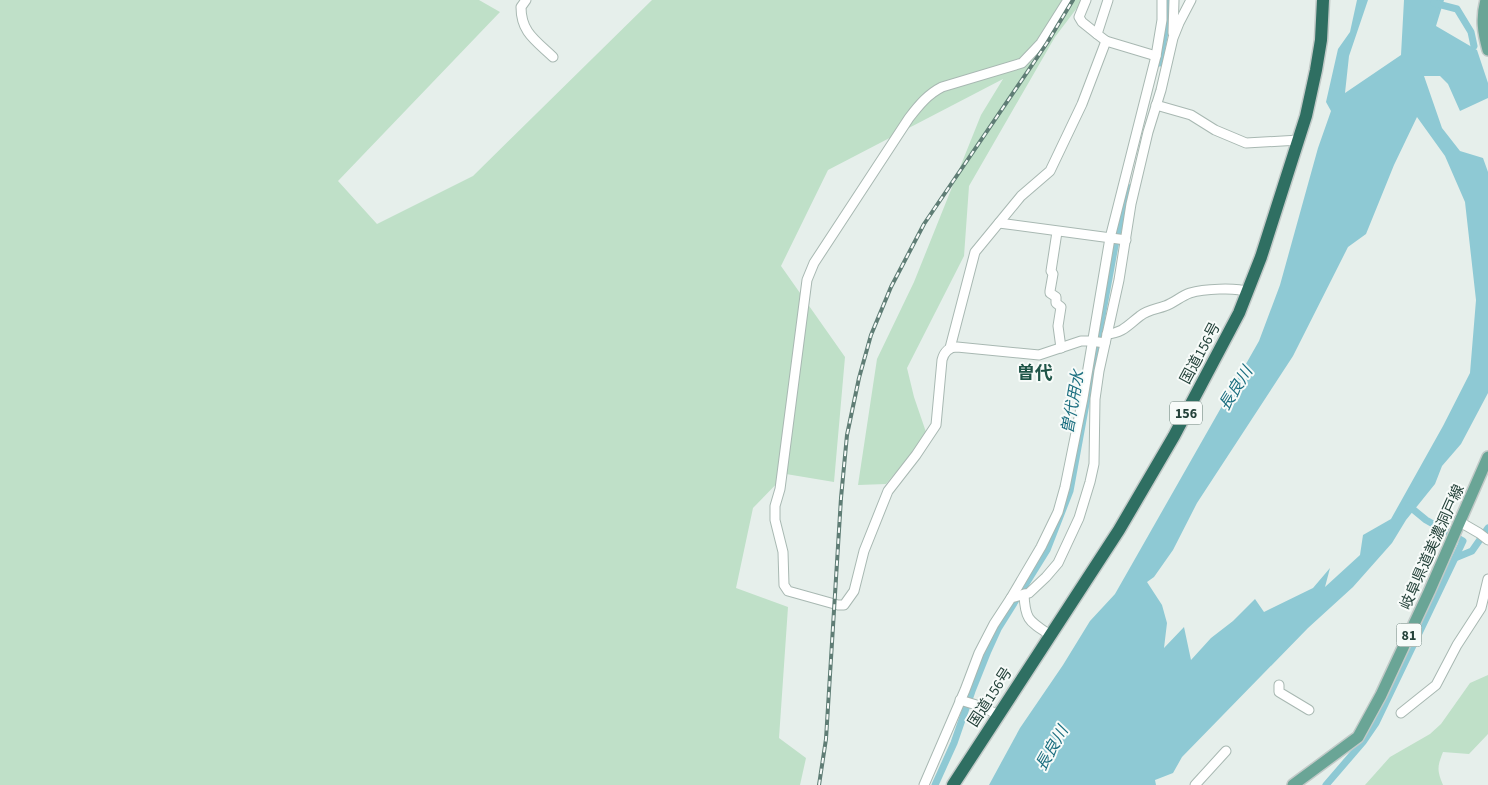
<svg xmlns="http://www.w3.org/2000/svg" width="1488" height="785" font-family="'Source Sans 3','Noto Sans JP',sans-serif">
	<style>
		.green { fill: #bfe0c8 }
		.water { fill: #8ec9d4; fill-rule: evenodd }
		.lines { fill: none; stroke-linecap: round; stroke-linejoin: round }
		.canal { stroke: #8ec9d4; stroke-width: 7 }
		.minor-casing { stroke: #a8b8b2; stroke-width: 11 }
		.major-casing { stroke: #c2cac8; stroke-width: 14 }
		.highway-casing { stroke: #c2cac8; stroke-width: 15 }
		.minor { stroke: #fff; stroke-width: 9 }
		.major { stroke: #6aa596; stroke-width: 11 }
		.highway { stroke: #2f6f62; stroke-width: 12 }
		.rail-casing { stroke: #5f7d75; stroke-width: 4 }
		.rail { stroke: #f7fbf9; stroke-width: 2; stroke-dasharray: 5.5; stroke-linecap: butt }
		.labels { text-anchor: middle; stroke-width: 4; stroke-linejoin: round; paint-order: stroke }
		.shield { fill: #f7fbf9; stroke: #637a73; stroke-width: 1 }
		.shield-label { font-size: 14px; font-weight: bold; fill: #24423a }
		.street-label { font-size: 15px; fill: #24423a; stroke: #f7fbf9 }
		.water-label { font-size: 16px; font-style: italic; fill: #1c6f80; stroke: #f7fbf9 }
		.quarter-label { font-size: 18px; font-weight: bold; fill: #1f5548; stroke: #f7fbf9 }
	</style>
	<rect width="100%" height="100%" fill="#e6efeb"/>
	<!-- green -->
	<g class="green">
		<polygon points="0,0 479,0 500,12 338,181 377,224 473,176 652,0 1083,0 1055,37 969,186 964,256 907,368 914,397 927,435 886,484 858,485 877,359 914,282 981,115 1003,79 828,170 781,266 845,357 834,482 786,474 753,508 736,588 788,607 779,738 806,758 800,785 0,785"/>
		<path d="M1488 675V734L1469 754 1443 752C1437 767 1437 770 1443 785H1365L1390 757 1430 734 1441 724 1470 683Z"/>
	</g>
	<!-- water -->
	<path class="water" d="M1357 0H1368L1349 56 1345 93 1401 55 1404 0H1444L1436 26 1477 50 1488 83V98L1460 111 1448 84 1440 76H1424L1442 128 1460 151 1483 158 1488 172V393L1461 444 1442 466 1435 484 1406 520 1392 543 1353 587 1308 628 1182 757 1173 773 1155 780 1156 785H989L1020 728 1063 665 1090 621 1115 594 1259 341 1280 285 1318 148 1331 111 1326 102 1338 49 1350 32ZM1417 117 1445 156 1465 202 1476 300 1470 373 1443 426 1391 519 1363 535 1360 555 1325 587 1330 568 1313 588 1264 612 1255 599 1233 621 1211 638 1191 660 1184 627 1164 648 1167 623 1162 605 1147 582 1154 577 1173 550 1197 503 1293 356 1348 247 1366 234 1394 165Z"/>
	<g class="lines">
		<!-- canal -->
		<g class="canal">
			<polyline points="1434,3 1457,9 1471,32 1474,46"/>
			<polyline points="1159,63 1165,32 1167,0"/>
			<polyline points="1409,506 1426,520 1463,541 1455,558"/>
			<polyline points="935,785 954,743 972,691 988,651 998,629 1047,550 1070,491 1114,251 1127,187"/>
			<polyline points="1326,785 1363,742 1376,723 1455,558 1472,551 1488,528"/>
		</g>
		<defs>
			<g id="minor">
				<path d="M526 0 521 7C521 32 535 40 553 57"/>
				<path d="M1068 0 1041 43 1022 63 942 87C928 94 919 105 909 118L814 263 807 280 780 489 775 506V520L783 552 784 585 788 591 838 605H844L854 591 864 551 888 491 916 455 936 425 942 360C944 352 949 347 957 347L1039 355 1081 341H1091L1105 343"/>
				<polyline points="1086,0 1079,17 1082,22 1097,34"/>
				<polyline points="1108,0 1097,34 1106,41 1156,56"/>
				<polyline points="1173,33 1174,0"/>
				<polyline points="1156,105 1191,115 1215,130 1246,143 1299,140"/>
				<polyline points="999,223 1126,240"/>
				<polyline points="1057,232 1051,271 1053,274 1050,291 1050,293 1056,297 1056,303 1061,307 1058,326 1061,348"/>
				<path d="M1107 334C1123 333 1128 325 1140 316 1147 310 1157 309 1165 306 1174 303 1181 296 1190 293 1203 289 1236 287 1248 292"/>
				<polyline points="950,348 975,252 1021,196 1050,171 1082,104 1106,41"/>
				<polyline points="1460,522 1479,533 1488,540"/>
				<path d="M1024 594C1025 620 1029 621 1050 635"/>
				<polyline points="1011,598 1041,547 1058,512 1065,487 1083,398 1110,238 1156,56 1162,20 1162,0"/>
				<polyline points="1279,685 1279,692 1309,710"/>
				<polyline points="960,700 983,707 998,715"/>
				<polyline points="1401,713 1436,685 1457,645 1481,608 1488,579"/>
				<polyline points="924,785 965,690 979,653 994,624 1011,598 1029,593 1046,577 1058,563 1079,518 1090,482 1094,464 1095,399 1099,371 1119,280 1131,204 1148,132 1161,90 1173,38 1179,23 1191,0"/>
				<polyline points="1195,785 1226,751"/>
			</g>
			<g id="major">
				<path d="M1486 0C1481 18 1483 32 1488 50"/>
				<polyline points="1293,785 1358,737 1381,695 1429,592 1488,457"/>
			</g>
			<polyline id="highway" points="953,785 1119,530 1174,436 1239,313 1261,257 1306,116 1316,70 1321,40 1323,0"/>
		</defs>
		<!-- minor casing -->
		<use href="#minor" class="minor-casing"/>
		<!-- major casing -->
		<use href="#major" class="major-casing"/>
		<!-- highway casing -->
		<use href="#highway" class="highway-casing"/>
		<!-- minor -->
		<use href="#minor" class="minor"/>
		<!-- major -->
		<use href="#major" class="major"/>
		<!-- highway -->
		<use href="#highway" class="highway"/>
		<defs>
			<polyline id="rail" points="819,785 826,739 841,498 847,435 859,378 871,335 891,287 924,224 1047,43 1073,0"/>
		</defs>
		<!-- rail casing -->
		<use href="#rail" class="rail-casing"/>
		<!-- rail -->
		<use href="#rail" class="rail"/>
	</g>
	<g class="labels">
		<!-- shield labels -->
		<g class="shield">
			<rect x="1170" y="401.5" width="32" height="23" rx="4"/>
			<rect x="1396.5" y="623.5" width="25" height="23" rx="4"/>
		</g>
		<g class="shield-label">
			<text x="1186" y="418">156</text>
			<text x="1409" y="640">81</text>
		</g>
		<!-- street labels -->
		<g class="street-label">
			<text transform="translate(1200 353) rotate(-62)" y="5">国道156号</text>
			<text transform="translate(1432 547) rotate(-66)" y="5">岐阜県道美濃洞戸線</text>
			<text transform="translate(990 697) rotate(-57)" y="5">国道156号</text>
		</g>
		<!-- water labels -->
		<g class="water-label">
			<text transform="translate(1235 388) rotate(-58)" y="6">長良川</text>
			<text transform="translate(1072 402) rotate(-80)" y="6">曽代用水</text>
			<text transform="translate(1051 748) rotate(-60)" y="6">長良川</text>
		</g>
		<!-- quarter labels -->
		<g class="quarter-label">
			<text x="1035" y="379">曽代</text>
		</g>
	</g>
</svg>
